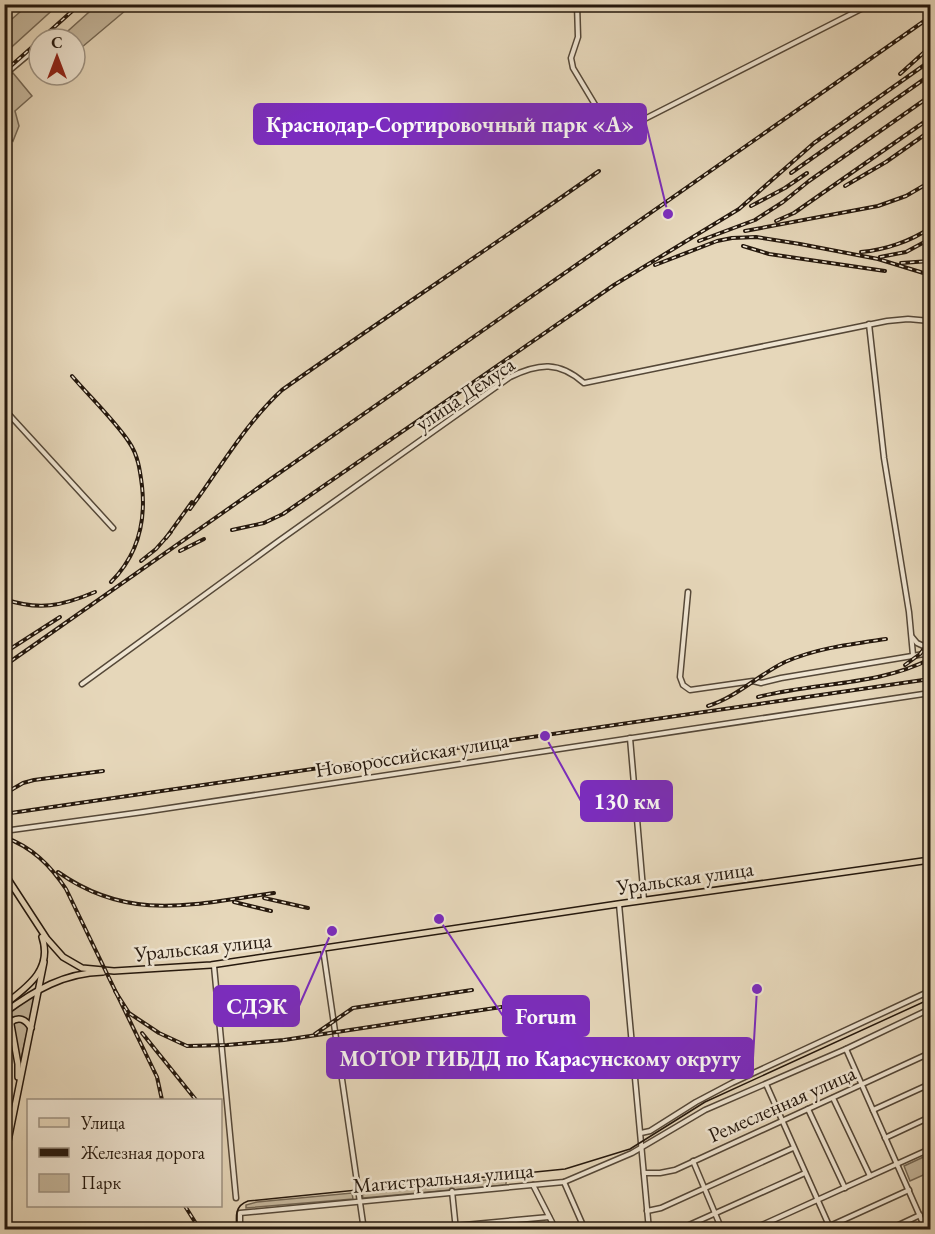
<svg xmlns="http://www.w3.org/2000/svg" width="935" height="1234" font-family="'EB Garamond',serif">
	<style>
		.green { fill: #c5b79d; stroke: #756855; stroke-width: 1.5 }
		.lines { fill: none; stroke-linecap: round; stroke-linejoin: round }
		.minor-casing { stroke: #554838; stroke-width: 7 }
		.major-casing { stroke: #25180d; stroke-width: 8 }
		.minor { stroke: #efe5d2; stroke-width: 4 }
		.major { stroke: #e6d7ba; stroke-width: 5 }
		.tram { stroke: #25180d; stroke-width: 1.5 }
		.rail-casing { stroke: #25180d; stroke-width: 4 }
		.rail { stroke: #efe5d2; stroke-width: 1.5; stroke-dasharray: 4.5; stroke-linecap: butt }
		.labels { text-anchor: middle; stroke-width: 5; stroke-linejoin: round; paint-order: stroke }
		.street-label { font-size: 21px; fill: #25180d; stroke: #efe5d2 }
		.leader { fill: none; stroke: #7b2cbf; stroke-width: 2 }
		.callout-dot { fill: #7b2cbf; stroke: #efe5d2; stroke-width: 2 }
		.callout { fill: #7b2cbf; stroke: #7b2cbf; stroke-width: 2 }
		.callout-label { font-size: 22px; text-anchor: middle; font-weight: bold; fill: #fff }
	</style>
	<rect width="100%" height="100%" fill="#e6d7ba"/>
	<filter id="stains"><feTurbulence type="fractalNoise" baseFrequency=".00333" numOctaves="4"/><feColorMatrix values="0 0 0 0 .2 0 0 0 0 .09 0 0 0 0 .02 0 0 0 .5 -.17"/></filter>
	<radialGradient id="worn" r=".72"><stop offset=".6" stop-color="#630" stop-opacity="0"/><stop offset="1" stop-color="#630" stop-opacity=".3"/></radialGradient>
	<!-- green -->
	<g class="green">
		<polygon points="98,4 132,5 75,53 75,39 59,39"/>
		<polygon points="28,5 58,5 5,53 5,25"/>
		<polygon points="13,73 32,96 15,111 19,126 13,141 5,132 4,81"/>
		<path d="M36 993 29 1021C24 1017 19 1015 12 1019L11 1012Z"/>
		<polygon points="16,1020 23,1021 28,1028 21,1059 19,1058 12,1023"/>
		<polygon points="930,1154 930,1172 910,1181 904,1166"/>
		<polygon points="506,1178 506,1185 363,1198 362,1192"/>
		<polygon points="352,1193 353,1199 246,1208 246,1205 257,1202"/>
	</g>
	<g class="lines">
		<defs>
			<g id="minor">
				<polyline points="577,4 578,37 571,58 573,68 597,108 608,133 613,135 871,4"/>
				<polyline points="4,75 35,49"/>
				<polyline points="869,324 884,458 909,612 913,655"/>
				<polyline points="4,409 113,528"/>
				<polyline points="688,592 680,677 683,685 690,690 753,681 761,683 781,678 930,653"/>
				<polyline points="912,637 917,643 930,649"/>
				<path d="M82 684 280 540 510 377C539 363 559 361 584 383L887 321 908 319 930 321"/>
				<polyline points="630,738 644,900"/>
				<polyline points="4,831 143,812 930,693"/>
				<polyline points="619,904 649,1230"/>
				<polyline points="323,949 364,1230"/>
				<polyline points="214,966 236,1198"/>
				<polyline points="846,1049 926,1230"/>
				<polyline points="766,1084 831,1230"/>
				<polyline points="833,1098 870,1176"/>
				<polyline points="808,1109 845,1188"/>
				<polyline points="873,1110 930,1084"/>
				<polyline points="641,1133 650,1131 696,1102 732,1083 930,991"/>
				<polyline points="885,1138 930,1117"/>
				<polyline points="693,1161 722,1230"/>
				<polyline points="644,1173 660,1173 675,1170 930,1053"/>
				<polyline points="564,1182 585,1230"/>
				<polyline points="533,1185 556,1230"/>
				<polyline points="452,1191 456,1230"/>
				<polyline points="647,1211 661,1208 793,1148"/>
				<polyline points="240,1230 240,1213 564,1182 632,1153 705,1110 846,1049 930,1009"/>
				<polyline points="411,1230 549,1217"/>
				<polyline points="678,1230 805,1173"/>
				<polyline points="751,1230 930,1149"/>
				<polyline points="821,1230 909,1190"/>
				<polyline points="888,1230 920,1215"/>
			</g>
			<g id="major">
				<polyline points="4,873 47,939 63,957 82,968 114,971 211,965 618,904 930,860"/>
				<path d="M4 1005C27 987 53 970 42 937"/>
				<path d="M4 1013C35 990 64 973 103 972"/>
				<polyline points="4,1015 10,1019 18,1064 18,1077"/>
				<path d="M10 1023C19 1015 26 1020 31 1028"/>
				<polyline points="4,1161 44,962"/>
			</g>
		</defs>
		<!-- minor casing -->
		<use href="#minor" class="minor-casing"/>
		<!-- major casing -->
		<use href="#major" class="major-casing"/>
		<!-- minor -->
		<use href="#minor" class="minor"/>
		<!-- major -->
		<use href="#major" class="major"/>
		<!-- tram -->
		<path class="tram" d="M237 1230C236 1217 234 1206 248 1201L565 1169 630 1149 705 1102 930 999"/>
		<defs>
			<g id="rail">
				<polyline points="41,39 80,4"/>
				<polyline points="4,72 39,41"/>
				<polyline points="900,74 930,47"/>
				<polyline points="791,173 930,75"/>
				<polyline points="845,186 886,162 930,131"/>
				<polyline points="751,206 785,188 807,173"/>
				<polyline points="776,221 794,213 930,118"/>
				<polyline points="745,231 878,206 906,196 930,182"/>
				<polyline points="699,241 755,220 783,202 809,181 930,96"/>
				<polyline points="743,246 769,254 885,271"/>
				<path d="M861 252C885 250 911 241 930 228"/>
				<polyline points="880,257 906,252 930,239"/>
				<polyline points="901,263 930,261"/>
				<polyline points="655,265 717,241 732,238 756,237 800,244 878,259 930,275"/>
				<path d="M72 376C90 397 114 420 129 442 138 455 140 470 142 486 146 522 137 556 111 582"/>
				<path d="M190 509C219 470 245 424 282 390 387 316 494 245 599 171"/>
				<polyline points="232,530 264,523 283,514 614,285 739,209 814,143 930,61"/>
				<polyline points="166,538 192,502"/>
				<polyline points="180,551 204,539"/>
				<polyline points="141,561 156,549 171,532"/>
				<path d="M4 599C39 611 62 606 95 592"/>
				<polyline points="4,653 60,617"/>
				<polyline points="905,665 920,654 930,641"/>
				<polyline points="4,666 930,17"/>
				<path d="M758 697C815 682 878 686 930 659"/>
				<path d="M708 706C737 697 758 675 785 662 817 648 852 644 886 639"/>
				<polyline points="4,794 23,783 34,780 103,771"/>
				<polyline points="4,814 930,679"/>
				<path d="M4 837C32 847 50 865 66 889L157 1077 162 1100"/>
				<path d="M58 872C130 923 194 904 274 893"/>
				<polyline points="264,898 308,908"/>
				<polyline points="234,902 271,911"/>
				<polyline points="115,991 129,1013 159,1033 187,1046 227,1045 284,1040 521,1004"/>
				<polyline points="512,1010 540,1006"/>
				<polyline points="142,1033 196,1100"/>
				<polyline points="315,1034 353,1008 472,990"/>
				<polyline points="185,1206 200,1230"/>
			</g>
		</defs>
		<!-- rail casing -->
		<use href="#rail" class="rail-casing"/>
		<!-- rail -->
		<use href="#rail" class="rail"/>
	</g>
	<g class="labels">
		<!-- street labels -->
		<g class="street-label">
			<text transform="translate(465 394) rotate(-34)" y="7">улица Демуса</text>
			<text transform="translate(412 755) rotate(-9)" y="7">Новороссийская улица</text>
			<text transform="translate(685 878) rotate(-8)" y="7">Уральская улица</text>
			<text transform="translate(203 947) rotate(-6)" y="7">Уральская улица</text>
			<text transform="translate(782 1104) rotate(-24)" y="7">Ремесленная улица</text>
			<text transform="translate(443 1178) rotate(-5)" y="7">Магистральная улица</text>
		</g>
	</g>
	<!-- callouts -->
	<path class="leader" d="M668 214L646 124M545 736L581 801M332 931L299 1006M439 919L503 1016M757 989L753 1058"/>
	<g class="callout-dot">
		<circle cx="668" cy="214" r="6"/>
		<circle cx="545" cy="736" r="6"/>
		<circle cx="332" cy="931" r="6"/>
		<circle cx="439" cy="919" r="6"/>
		<circle cx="757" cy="989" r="6"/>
	</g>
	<g class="callout">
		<rect x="254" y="104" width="392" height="40" rx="6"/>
		<rect x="581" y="781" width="91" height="40" rx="6"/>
		<rect x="214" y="986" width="85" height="40" rx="6"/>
		<rect x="503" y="996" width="86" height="40" rx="6"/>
		<rect x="327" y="1038" width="426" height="40" rx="6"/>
	</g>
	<g class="callout-label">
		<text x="450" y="132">Краснодар-Сортировочный парк «А»</text>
		<text x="627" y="809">130 км</text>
		<text x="257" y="1014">СДЭК</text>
		<text x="546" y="1024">Forum</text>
		<text x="540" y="1066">МОТОР ГИБДД по Карасунскому округу</text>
	</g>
	<!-- margin -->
	<rect width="935" height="1234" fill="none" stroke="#e6d7ba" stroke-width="24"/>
	<rect x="6" y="6" width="923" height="1222" fill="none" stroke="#25180d" stroke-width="3"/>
	<rect x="12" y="12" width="911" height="1210" fill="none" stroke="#25180d" stroke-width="1.5"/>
	<!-- legend -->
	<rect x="27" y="1099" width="195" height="108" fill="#efe5d2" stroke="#9e9383" stroke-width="1.5"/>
	<rect x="39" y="1118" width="30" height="9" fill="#e6d7ba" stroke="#9e9383" stroke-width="1.5"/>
	<text x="81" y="1129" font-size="18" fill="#25180d">Улица</text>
	<rect x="39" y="1148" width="30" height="9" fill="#25180d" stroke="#9e9383" stroke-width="1.5"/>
	<text x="81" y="1159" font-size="18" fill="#25180d">Железная дорога</text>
	<rect x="39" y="1174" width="30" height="18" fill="#c5b79d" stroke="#9e9383" stroke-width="1.5"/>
	<text x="81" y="1189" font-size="18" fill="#25180d">Парк</text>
	<!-- north arrow -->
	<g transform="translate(57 57)"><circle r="28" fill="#efe5d2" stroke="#9e9383" stroke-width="1.5"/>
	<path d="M0-4.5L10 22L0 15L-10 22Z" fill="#8f2418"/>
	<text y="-9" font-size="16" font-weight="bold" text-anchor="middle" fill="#25180d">С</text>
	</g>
	<rect width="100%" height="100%" filter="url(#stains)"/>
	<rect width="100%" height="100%" fill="url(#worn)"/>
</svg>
